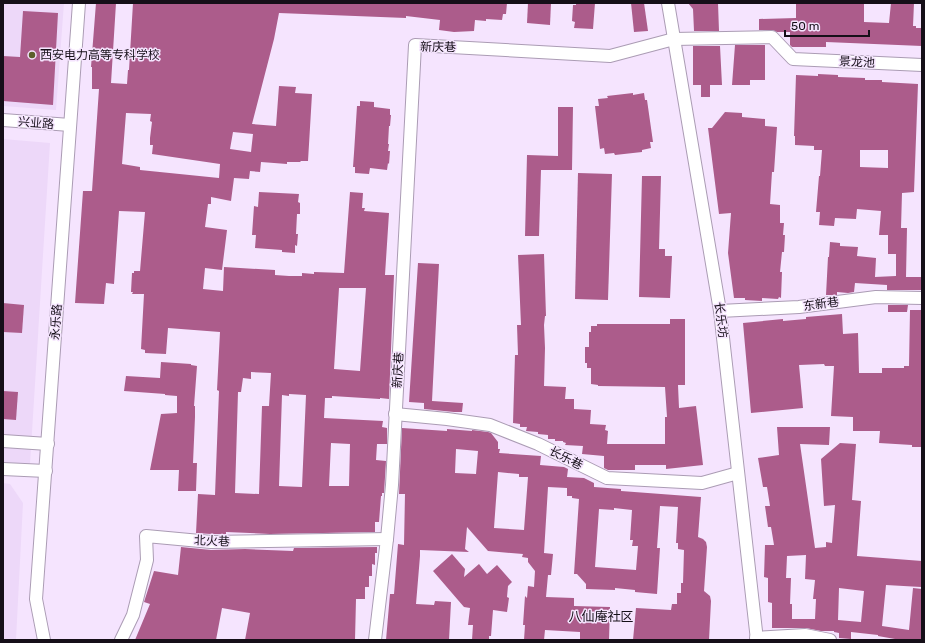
<svg xmlns="http://www.w3.org/2000/svg" width="925" height="643" font-family="Rubik,'Noto Sans SC',sans-serif">
	<style>
		.built { fill: #edd8f9 }
		.building { fill: #ac5c8b; fill-rule: evenodd }
		.lines { fill: none; stroke-linecap: round; stroke-linejoin: round }
		.minor-casing { stroke: #ab9cb4; stroke-width: 14 }
		.minor { stroke: #fff; stroke-width: 12 }
		.poi-dot { fill: #5c5f2c; stroke: #f5e4fe; stroke-width: 1.5 }
		.labels { text-anchor: middle; stroke-width: 3; stroke-linejoin: round; paint-order: stroke }
		.street-label { font-size: 12px; fill: #150f18; stroke: #f5e4fe }
		.poi-label { font-size: 12px; fill: #150f18; stroke: #f5e4fe; text-anchor: start }
		.neighbourhood-label { font-size: 13px; fill: #150f18; stroke: #f5e4fe }
	</style>
	<rect width="100%" height="100%" fill="#f5e4fe"/>
	<!-- built -->
	<g class="built">
		<polygon points="3,3 64,3 56,110 3,106"/>
		<polygon points="3,139 50,143 30,464 3,462"/>
		<polygon points="3,483 10,484 23,503 16,640 3,640"/>
	</g>
	<!-- building -->
	<g class="building">
		<path d="M96 3H116L111 83 127 84 128 70H129L133 3H507L506 14H503L502 20 486 19V21L475 20 474 31 454 32 439 30 440 20 406 16V18L279 13 274 39 252 124 276 126 279 86 296 87 295 93 312 94 308 161H301L300 162H287V164L261 162 260 172 250 171 249 179 234 178 231 201 211 197V204H208L205 227 227 230 222 270 205 268 203 289 223 291 224 267 275 270V275L289 276H302V273L314 274V272L344 273 350 192 363 193 362 208H365L364 211 389 213 385 275H394L389 399 380 398V399L332 396V398H325L324 418 383 421 382 427 387 428V444H377L376 460 386 461 384 493H382V496H381L379 522H375V532L270 534 226 532V534H211L196 533 198 494 215 495 219 391 217 390 220 332 168 328 166 354 145 353V350L141 349 144 294H132L133 292H131L132 273H134V271H140L145 212 119 211 114 284 106 283 104 304 75 303 83 191H92L99 89H92V67H91ZM126 113 151 114 150 121 152 122 150 138V145H153L152 154 220 164 219 178 140 170V167L122 164ZM233 132 253 134 251 152 230 149ZM339 288H366L360 371 334 369ZM251 372 271 373 269 406H262L259 494 235 493 238 392H241L243 378 251 379ZM289 394 306 395 302 487 279 486 282 395 289 396ZM331 443 350 444 349 486H329Z"/>
		<polygon points="528,3 551,3 550,25 527,23"/>
		<polygon points="576,3 595,3 593,29 574,28 575,22 572,21 573,5 576,5"/>
		<polygon points="631,3 644,3 648,31 634,32"/>
		<polygon points="688,3 718,3 719,31 694,31 693,9"/>
		<polygon points="796,3 864,3 864,22 889,23 891,3 914,3 913,26 916,26 916,28 922,28 922,46 826,42 826,47 792,47 790,45 790,32 777,32 772,30 759,30 759,19 796,18"/>
		<polygon points="23,11 58,13 53,105 3,101 3,56 20,57"/>
		<polygon points="735,45 765,45 765,80 750,80 750,85 732,85"/>
		<polygon points="693,46 720,46 722,85 710,85 710,97 701,97 701,85 693,85"/>
		<path d="M818 74 838 75V77L865 78V80H882V82L918 84 914 192 902 193 901 228H907L906 277H922V290H887V285L855 283 854 292 848 293 837 292V295H826L828 257H829L830 242 840 243V246L858 247 857 256 876 258 875 277 896 276V254H888V235H879L881 211 857 209 856 219 835 218 834 226 819 225 820 212H816L819 176H820L822 150H814V146L795 145V136H794L796 75 818 76ZM860 150H888V168L860 167Z"/>
		<polygon points="633,93 633,95 644,93 645,100 647,100 653,142 650,142 651,148 642,150 642,152 615,155 614,153 605,154 604,148 600,149 598,132 595,106 599,106 598,99 608,98 607,96"/>
		<polygon points="360,101 374,102 374,107 390,109 390,115 391,115 390,126 389,126 388,144 389,144 388,151 390,151 389,164 388,163 387,170 370,168 369,174 355,173 355,167 353,167 354,153 357,106 360,106"/>
		<polygon points="558,107 573,107 572,170 541,170 539,236 525,236 527,155 558,156"/>
		<polygon points="725,112 742,113 742,117 765,119 765,126 777,127 774,172 772,172 770,204 780,205 780,223 784,223 783,235 785,235 784,252 782,252 780,272 782,272 781,298 779,297 778,299 762,298 762,301 745,300 745,298 734,298 728,253 731,213 719,214 708,128 712,128"/>
		<polygon points="578,173 612,174 608,300 575,299"/>
		<polygon points="642,176 661,176 659,249 665,249 665,256 672,256 670,298 639,297"/>
		<polygon points="259,192 299,194 298,202 300,203 300,214 297,214 296,234 298,234 297,246 295,245 295,253 282,252 282,250 255,248 256,235 252,235 254,206 258,207"/>
		<polygon points="544,254 546,316 545,316 544,325 545,348 544,386 566,387 565,399 574,399 574,409 591,410 590,424 606,425 605,430 608,431 607,444 665,444 665,417 667,417 665,387 598,386 598,385 591,384 591,368 587,368 587,363 585,363 585,347 589,347 589,332 591,332 591,326 597,326 597,324 670,324 670,319 685,319 685,385 678,385 679,408 696,406 703,465 666,469 666,465 635,465 635,470 608,470 604,468 604,456 582,454 583,446 565,445 566,443 563,442 563,441 555,441 555,439 548,439 548,435 538,434 538,432 526,431 527,427 520,427 520,424 513,423 515,355 518,355 517,325 521,325 518,255"/>
		<polygon points="418,263 439,264 432,401 463,403 462,412 454,412 424,409 424,403 409,402"/>
		<polygon points="3,303 24,305 22,333 3,332"/>
		<polygon points="888,305 908,305 907,312 888,312"/>
		<polygon points="910,310 922,310 922,447 912,447 912,445 879,443 880,431 853,431 853,417 831,416 834,366 825,366 824,364 799,365 803,408 751,413 743,323 783,319 783,321 806,319 806,317 842,314 843,334 858,333 859,373 882,373 882,368 904,368 904,366 909,366"/>
		<polygon points="161,362 191,364 191,365 197,366 194,406 195,406 195,417 193,463 197,463 196,491 178,491 179,470 150,470 161,414 177,413 177,396 165,395 165,394 124,391 126,376 160,378"/>
		<polygon points="3,391 18,392 16,420 3,419"/>
		<path d="M777 427H830L829 445 800 444 815 548 826 547V542L832 543 835 505 824 506 821 459 840 443 856 444 852 500 861 501 857 556 922 561 921 587 886 585 882 626 909 630 913 588 922 589V640L895 639 878 636V635L851 632V639L839 638V633L834 632V631H821L806 628H772V603L768 602V578L764 577 765 545H774L771 527H768L765 506H770L767 487H763L758 458 779 455ZM806 555 805 579 815 580 813 599H816L815 619H792V604H790L791 578H786L787 556ZM839 588 864 591 861 622 838 620Z"/>
		<path d="M402 428 447 431V429L472 431V430L488 432 491 433 498 442V449H500L499 453 541 456 540 465 564 467 568 469 567 477 584 478 594 483V487L621 489V491L701 497 698 537 703 539 706 542 707 547 704 591 710 596 711 601 709 640H633L636 608 671 610 672 604H677V593H681V583H683L684 550 678 549V543H676L678 507 660 506 657 548H660L657 594 635 592V590L615 588V590L586 589V584L577 574H574L579 499 572 498V496H567V488L548 487 544 553 553 554 551 575H548L546 597 574 598V606L610 607 609 640H580V632L545 630 544 640H524L525 625H523L525 596 527 598 528 586 534 587 535 571 528 562V558L522 557 523 554 488 551 467 527 465 549 469 552 420 550V556L416 604 434 605 435 601 451 602 449 640H386L390 594H394L398 544 404 545 405 494H399ZM456 449 478 451 476 474 455 473ZM498 472 519 474V477H528L524 530 494 528ZM614 508 632 510 630 540H633L632 546H638L636 570 595 567 599 509 614 510Z"/>
		<polygon points="181,547 211,550 245,549 293,551 294,548 377,547 377,553 375,553 375,565 372,564 372,576 369,576 369,587 365,587 365,599 356,599 355,640 245,640 250,613 222,608 216,640 135,640 150,604 144,602 154,571 178,575"/>
		<polygon points="452,554 465,569 464,577 479,564 487,574 497,565 512,582 508,586 507,597 509,598 507,612 493,610 491,636 489,636 489,640 472,640 473,625 468,625 470,608 464,607 433,571"/>
	</g>
	<g class="lines">
		<defs>
			<g id="minor">
				<polyline points="668,3 720,311 757,640"/>
				<polyline points="3,120 70,125"/>
				<polyline points="720,311 799,307 876,297 922,298"/>
				<polyline points="395,414 447,419 490,425 538,444 607,478 702,483 738,473"/>
				<polyline points="3,441 48,444"/>
				<polyline points="3,469 46,471"/>
				<polyline points="756,638 805,635 830,640"/>
				<polyline points="44,640 36,599 79,3"/>
				<polyline points="121,640 133,615 147,560 146,536 211,542 387,539"/>
				<polyline points="375,640 387,539 392,485 415,45 610,56 674,39 772,37 793,59 922,65"/>
			</g>
		</defs>
		<!-- minor casing -->
		<use href="#minor" class="minor-casing"/>
		<!-- minor -->
		<use href="#minor" class="minor"/>
	</g>
	<!-- markers -->
	<circle class="poi-dot" cx="32" cy="55" r="4"/>
	<g class="labels">
		<!-- street labels -->
		<g class="street-label">
			<text transform="translate(438 47) rotate(1)" y="4">新庆巷</text>
			<text transform="translate(857 62) rotate(3)" y="4">景龙池</text>
			<text transform="translate(36 123) rotate(5)" y="4">兴业路</text>
			<text transform="translate(821 304) rotate(-8)" y="4">东新巷</text>
			<text transform="translate(721 320) rotate(83)" y="4">长乐坊</text>
			<text transform="translate(56 322) rotate(-86)" y="4">永乐路</text>
			<text transform="translate(398 370) rotate(-87)" y="4">新庆巷</text>
			<text transform="translate(566 458) rotate(27)" y="4">长乐巷</text>
			<text transform="translate(212 541) rotate(2)" y="4">北火巷</text>
		</g>
		<!-- poi labels -->
		<g class="poi-label">
			<text x="40" y="59">西安电力高等专科学校</text>
		</g>
		<!-- neighbourhood labels -->
		<g class="neighbourhood-label">
			<text x="601" y="621">八仙庵社区</text>
		</g>
	</g>
	<!-- border -->
	<rect width="925" height="643" fill="none" stroke="#150f18" stroke-width="8"/>
	<!-- scale -->
	<path d="M785 30v6h84v-6" fill="none" stroke="#150f18" stroke-width="2"/>
	<text x="791" y="30" font-size="12" fill="#150f18" stroke="#f5e4fe" stroke-width="3" paint-order="stroke">50 m</text>
</svg>
